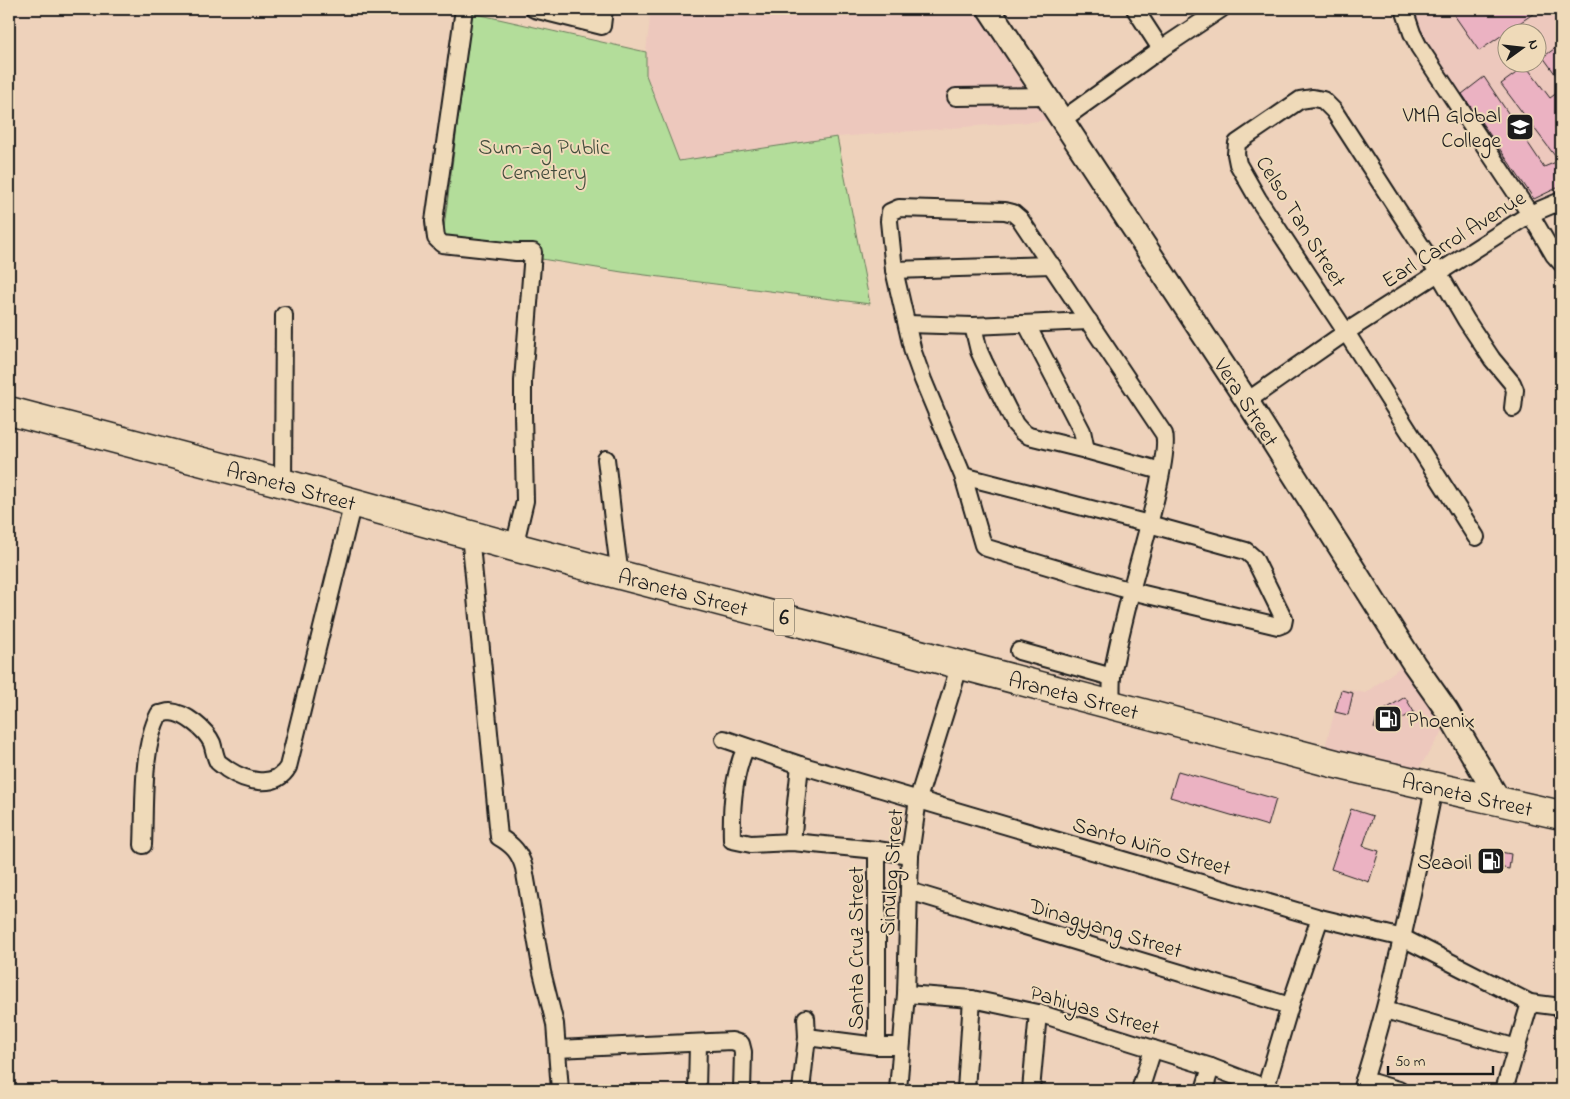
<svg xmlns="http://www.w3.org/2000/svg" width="1570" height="1099" font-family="'Indie Flower',sans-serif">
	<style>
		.built { fill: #edc8bd; fill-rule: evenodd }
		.green { fill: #b3dd9a; stroke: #687c5b }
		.building { fill: #ebb2c2; stroke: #1c1c1c }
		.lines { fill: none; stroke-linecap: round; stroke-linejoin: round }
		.street-casing { stroke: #1c1c1c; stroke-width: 20 }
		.secondary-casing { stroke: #1c1c1c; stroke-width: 26 }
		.highway-casing { stroke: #1c1c1c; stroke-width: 31 }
		.street { stroke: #efdab9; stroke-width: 16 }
		.secondary { stroke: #efdab9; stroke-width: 22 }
		.highway { stroke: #efdab9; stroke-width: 28 }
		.labels { text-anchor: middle; stroke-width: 4; stroke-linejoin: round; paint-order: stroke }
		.shield { fill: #efdab9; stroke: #5b554b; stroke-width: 1 }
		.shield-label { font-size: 21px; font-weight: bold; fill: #1c1c1c }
		.poi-label { font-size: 22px; fill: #1c1c1c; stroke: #efdab9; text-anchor: end }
		.park-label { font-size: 22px; fill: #424c3c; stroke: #efdab9 }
		.street-label { font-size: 22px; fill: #1c1c1c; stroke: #efdab9 }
	</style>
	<rect width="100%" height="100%" fill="#eed2bb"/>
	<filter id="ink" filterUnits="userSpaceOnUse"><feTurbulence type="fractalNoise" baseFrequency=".02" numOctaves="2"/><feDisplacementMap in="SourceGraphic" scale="10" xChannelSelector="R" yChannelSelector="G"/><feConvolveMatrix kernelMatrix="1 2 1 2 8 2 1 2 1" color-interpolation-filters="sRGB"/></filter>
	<g filter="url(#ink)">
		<!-- built -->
		<g class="built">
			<polygon points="647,9 982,9 1053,120 837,137 679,161 646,75 646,52 650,18"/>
			<path d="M1411 9H1561V191L1530 204 1420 36ZM1508 32H1538V62H1508Z"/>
			<polygon points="1406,663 1446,726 1417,771 1324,751 1341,688 1365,693"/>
		</g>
		<!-- green -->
		<polygon class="green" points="472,13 646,52 646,75 679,161 837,137 870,304 622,272 442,243"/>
		<!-- building -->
		<g class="building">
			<polygon points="1450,9 1540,9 1479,51"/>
			<polygon points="1561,44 1561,82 1543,57"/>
			<polygon points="1526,66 1550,98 1561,90 1561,158 1558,160 1501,84"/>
			<polygon points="1484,77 1544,167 1561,160 1561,186 1534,199 1462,94"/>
			<polygon points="1341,690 1353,693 1348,715 1335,712"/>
			<polygon points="1405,697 1414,712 1390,725 1388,732 1374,728 1378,714"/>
			<polygon points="1178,771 1276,799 1268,826 1170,797"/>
			<polygon points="1351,809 1373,816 1363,846 1379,851 1369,882 1331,869"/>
			<polygon points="1490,850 1511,854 1509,869 1487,865"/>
		</g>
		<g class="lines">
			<defs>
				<g id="street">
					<polyline points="464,9 434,221 436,238 442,244 516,252 533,252 523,381 523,414 525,501 514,547"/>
					<polyline points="534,9 602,26 604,9"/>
					<polyline points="1135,9 1161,49"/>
					<polyline points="1404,9 1412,33 1419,47 1530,214 1554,255 1561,263"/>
					<polyline points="956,97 1047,96"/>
					<polyline points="1062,120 1161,49 1221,9"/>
					<polyline points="894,270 1052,265"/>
					<polyline points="908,324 973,326 1089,321"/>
					<polyline points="1027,325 1082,431 1086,450"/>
					<polyline points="973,326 979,351 984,362 1015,424 1022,432 1029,436 1086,450 1161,471"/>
					<polyline points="1247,401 1346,332 1530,214 1561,201"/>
					<path d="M606 459C611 498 614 536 620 574"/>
					<path d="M963 476 1149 524 1246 551 1254 558 1284 619 1283 624 1278 626 1131 591 987 548 983 545 963 476 923 380 913 352 894 270 889 221 890 212 899 208 1005 211 1013 213 1020 219 1164 434C1171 455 1138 563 1131 591 1125 618 1116 650 1112 677 1111 686 1112 695 1111 704"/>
					<polyline points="283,483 284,315"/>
					<path d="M470 534 499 837C513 845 520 853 524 868L542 972 555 1024 560 1090"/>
					<polyline points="1476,537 1346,332 1258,199 1238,164 1236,154 1237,143 1300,100 1313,98 1323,100 1334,111 1438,272 1466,320 1492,359 1512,383 1515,390 1513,408"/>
					<polyline points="1019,651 1112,677"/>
					<polyline points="724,739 800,765 1320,918 1403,938 1530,1003 1561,1007"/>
					<path d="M746 747C733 775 731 809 732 840L751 844 792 842 877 850 910 855"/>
					<polyline points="792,842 800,765"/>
					<path d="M143 845C145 806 141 749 159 714 162 714 166 712 170 712 186 713 206 730 212 743 214 749 215 757 218 762 220 764 225 767 227 769 245 781 275 790 288 767L353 502"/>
					<polyline points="877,850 877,1046"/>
					<polyline points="909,891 1290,1006"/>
					<polyline points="906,994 972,999 1038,1013 1211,1067 1266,1088"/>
					<polyline points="1385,1010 1517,1048"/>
					<polyline points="807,1037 877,1046 901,1046"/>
					<polyline points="557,1049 732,1041 741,1044 743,1052 742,1090"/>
					<polyline points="1364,1080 1399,1090"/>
					<polyline points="697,1090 698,1043"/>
					<polyline points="801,1090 807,1037 806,1018"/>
					<polyline points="898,1090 906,994 910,855 918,799 960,664"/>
					<polyline points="966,1090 972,999"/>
					<polyline points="1031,1090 1038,1013"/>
					<polyline points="1140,1090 1153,1049"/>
					<polyline points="1204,1090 1211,1067"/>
					<polyline points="1265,1090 1290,1006 1320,918"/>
					<path d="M1361 1090C1393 991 1413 890 1434 788"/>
					<polyline points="1504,1090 1530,1003"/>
				</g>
				<g id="secondary">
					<path id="s1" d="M989 9 1247 401 1414 664 1447 711 1499 800"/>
				</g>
				<g id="highway">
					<path id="s2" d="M9 411 283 483 514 547 1336 764C1411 782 1486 798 1561 815"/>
				</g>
			</defs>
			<!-- street casing -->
			<use href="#street" class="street-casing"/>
			<!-- secondary casing -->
			<use href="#secondary" class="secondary-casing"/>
			<!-- highway casing -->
			<use href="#highway" class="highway-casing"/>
			<!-- street -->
			<use href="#street" class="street"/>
			<!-- secondary -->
			<use href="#secondary" class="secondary"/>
			<!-- highway -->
			<use href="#highway" class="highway"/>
		</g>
	</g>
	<!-- icons -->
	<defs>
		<symbol id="university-square" viewBox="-11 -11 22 22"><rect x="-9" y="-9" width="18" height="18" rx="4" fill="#1c1c1c" stroke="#efdab9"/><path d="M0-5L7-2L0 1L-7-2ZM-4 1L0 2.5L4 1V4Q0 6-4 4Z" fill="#fff"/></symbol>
		<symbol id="fuel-square" viewBox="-11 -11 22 22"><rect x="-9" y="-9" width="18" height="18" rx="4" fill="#1c1c1c" stroke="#efdab9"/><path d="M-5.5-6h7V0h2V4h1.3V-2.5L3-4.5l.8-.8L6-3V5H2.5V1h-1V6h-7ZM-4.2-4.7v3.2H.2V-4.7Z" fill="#fff"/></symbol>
	</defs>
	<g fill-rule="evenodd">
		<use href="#university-square" x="1504" y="111" width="32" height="32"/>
		<use href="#fuel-square" x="1372" y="703" width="32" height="32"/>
		<use href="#fuel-square" x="1475" y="845" width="32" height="32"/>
	</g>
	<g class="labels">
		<!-- shield labels -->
		<rect class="shield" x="774" y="598.5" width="20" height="37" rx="4"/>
		<g class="shield-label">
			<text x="784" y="624">6</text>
		</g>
		<!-- poi labels -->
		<g class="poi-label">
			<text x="1501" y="122">VMA Global<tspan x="1501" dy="25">College</tspan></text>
			<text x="1407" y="727" text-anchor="start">Phoenix</text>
			<text x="1472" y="869">Seaoil</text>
		</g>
		<!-- park labels -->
		<g class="park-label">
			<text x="544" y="154">Sum-ag Public<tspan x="544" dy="25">Cemetery</tspan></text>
		</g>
		<!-- street labels -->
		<g class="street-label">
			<text transform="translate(1302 221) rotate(58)" y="8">Celso Tan Street</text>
			<text transform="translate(1453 238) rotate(-32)" y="8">Earl Carrol Avenue</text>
			<text dy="8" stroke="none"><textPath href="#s1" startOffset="470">Vera Street</textPath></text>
			<text dy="8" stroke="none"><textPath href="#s2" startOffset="292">Araneta Street</textPath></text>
			<text dy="8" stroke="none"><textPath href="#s2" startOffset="698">Araneta Street</textPath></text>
			<text dy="8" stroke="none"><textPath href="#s2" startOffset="1102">Araneta Street</textPath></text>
			<text dy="8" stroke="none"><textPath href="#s2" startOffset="1508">Araneta Street</textPath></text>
			<text transform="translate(1152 845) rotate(16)" y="8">Santo Niño Street</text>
			<text transform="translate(890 872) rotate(-86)" y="8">Sinulog Street</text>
			<text transform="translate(1106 927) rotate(17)" y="8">Dinagyang Street</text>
			<text transform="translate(855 948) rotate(-90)" y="8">Santa Cruz Street</text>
			<text transform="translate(1095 1009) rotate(16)" y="8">Pahiyas Street</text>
		</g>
	</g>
	<!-- margin -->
	<rect width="1570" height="1099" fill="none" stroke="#efdab9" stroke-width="30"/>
	<rect x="15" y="15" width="1540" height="1069" fill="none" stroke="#1c1c1c" stroke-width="2" filter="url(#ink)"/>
	<!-- north arrow -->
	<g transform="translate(1522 48) rotate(75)"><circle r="24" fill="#efdab9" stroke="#9b8e7a"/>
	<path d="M0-4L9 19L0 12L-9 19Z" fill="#1c1c1c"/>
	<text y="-8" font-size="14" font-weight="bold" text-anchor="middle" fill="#1c1c1c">N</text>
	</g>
	<!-- scale -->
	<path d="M1388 1066v8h105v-8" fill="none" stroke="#1c1c1c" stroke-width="2.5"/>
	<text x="1395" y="1066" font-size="15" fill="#1c1c1c" stroke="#efdab9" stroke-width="4" paint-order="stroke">50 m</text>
</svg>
